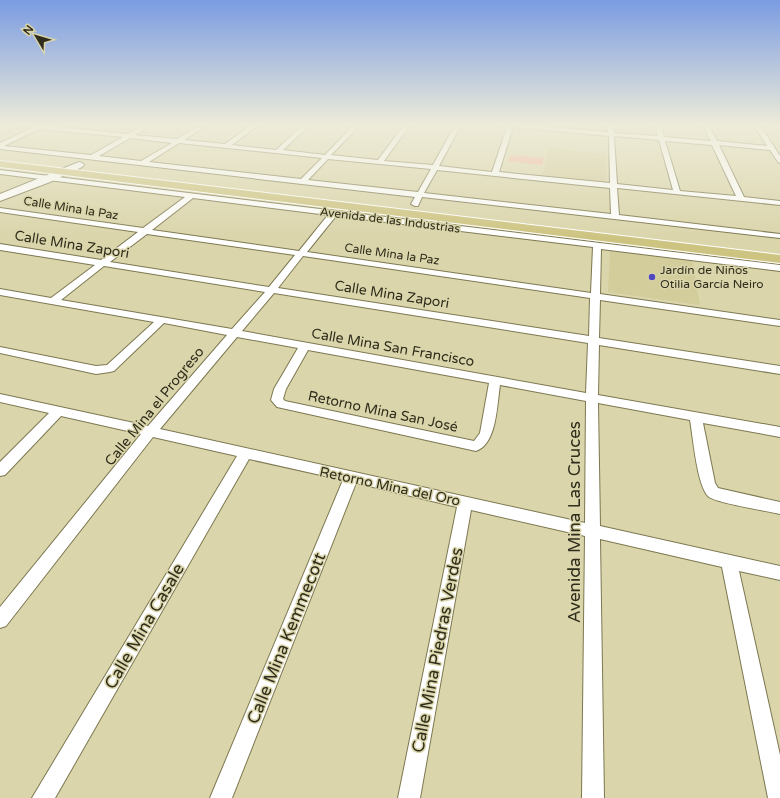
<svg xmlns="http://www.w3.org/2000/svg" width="780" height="798" font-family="'Varela Round',sans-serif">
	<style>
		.built { fill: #d3cc9b }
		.green { fill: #f5b199 }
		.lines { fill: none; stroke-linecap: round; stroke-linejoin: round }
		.minor-casing { stroke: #7d7851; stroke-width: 2 }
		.secondary-casing { stroke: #7d7851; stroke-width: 2 }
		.primary-casing { stroke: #fff; stroke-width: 2 }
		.minor { fill: #fff; fill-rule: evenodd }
		.secondary { fill: #fff; fill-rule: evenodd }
		.primary { fill: #cec482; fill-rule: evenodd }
		.poi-dot { fill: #5148bf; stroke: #dad5ab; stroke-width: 1.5 }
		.labels { text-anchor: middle; stroke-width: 3; stroke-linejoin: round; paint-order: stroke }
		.far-street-label { font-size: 12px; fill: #2f2d1c; stroke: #dad5ab }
		.far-poi-label { font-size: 12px; fill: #2f2d1c; stroke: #dad5ab; text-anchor: start }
		.street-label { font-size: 14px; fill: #2f2d1c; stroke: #dad5ab }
		.near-street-label { font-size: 17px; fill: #2f2d1c; stroke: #dad5ab }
	</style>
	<rect width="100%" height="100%" fill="#dad5ab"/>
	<!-- built -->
	<g class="built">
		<polygon points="549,148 606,154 606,183 542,176"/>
		<polygon points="610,251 692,261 700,305 608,292"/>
	</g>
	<!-- green -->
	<polygon class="green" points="510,155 544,158 542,165 508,161"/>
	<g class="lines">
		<defs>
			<g id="minor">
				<path d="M15 125H38L128 134 144 125H152L135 135 177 139 200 125H207L184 140 225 144 251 125H258L232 145 276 150 303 125H310L283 150 325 155 354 125H360L331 155 378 160 404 125H410L384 161 433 165 455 125H461L439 166 492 172 507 127 501 125H527L608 132V125H614V133L658 136 655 125H661L664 137 711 141 703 125H709L717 141 767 146 754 125H760L780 156V163L778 162 770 150 719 145 744 197 780 201V205L617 188 619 215 780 234V238L422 197 418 206H415L411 204 415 197 0 149V143L32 128ZM513 127 609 136 610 183 499 172ZM39 129 123 137 91 155 4 146ZM614 136 659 140 673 190 617 184ZM130 138 172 143 141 161 99 156ZM665 141 712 145 736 196 680 191ZM179 143 322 158 301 179 149 162ZM328 159 431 169 418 192 308 180ZM437 170 610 188 611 214 424 193Z"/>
				<path d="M0 170 780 265V271L601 249 600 294 780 320V326L600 300 599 338 780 366V374L599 345 598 395 780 427V437L703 423 715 483 718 488 780 502V514C767 511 717 503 709 497 697 487 693 437 690 420L598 403 600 526 780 566V580L739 571 780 755V798H768L722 567 600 539 604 798H582L585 536 471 510 420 798H398L457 507 356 483 232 798H210L343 480 249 459 55 798H32L237 456 153 437 6 626 0 628V607L141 434 61 416 5 475 0 476V462L49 413 0 402V394L148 426 227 335 164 323 114 371 110 372 96 374 0 353V347L96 366 107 365 154 322 0 295V289L51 298 95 265 0 250V244L101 260 138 232 0 212V208L143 228 185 197 0 174ZM193 198 328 215 299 251 152 230ZM336 216 593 247 591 293 307 252ZM147 234 295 255 269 287 110 262ZM303 256 590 298 589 336 278 288ZM104 266 265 292 232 329 61 300ZM274 293 588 343 586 393 242 331ZM237 337 298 348 274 389 271 400 277 407 476 451C497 444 497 404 500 385L586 401 585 523 160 429ZM308 350 489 383 480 433 474 441 285 401 283 399 286 389Z"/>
			</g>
			<polygon id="secondary" points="79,162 82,163 84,165 82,167 50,182 0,201 0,194"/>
			<polygon id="primary" points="0,161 780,255 780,263 0,167"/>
		</defs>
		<!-- minor casing -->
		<use href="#minor" class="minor-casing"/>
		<!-- secondary casing -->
		<use href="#secondary" class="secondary-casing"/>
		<!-- primary casing -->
		<use href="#primary" class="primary-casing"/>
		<!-- minor -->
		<use href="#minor" class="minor"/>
		<!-- secondary -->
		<use href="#secondary" class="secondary"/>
		<!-- primary -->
		<use href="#primary" class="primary"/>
	</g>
	<!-- sky -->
	<linearGradient id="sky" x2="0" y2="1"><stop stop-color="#7b9ce2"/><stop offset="0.53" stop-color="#eeecd9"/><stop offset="1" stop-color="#eeecd9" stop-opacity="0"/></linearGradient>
	<rect width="780" height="237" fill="url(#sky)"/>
	<!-- markers -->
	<circle class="poi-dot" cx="652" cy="277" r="4"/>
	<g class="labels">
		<!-- far-street labels -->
		<g class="far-street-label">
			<text transform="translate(71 208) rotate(9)" y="4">Calle Mina la Paz</text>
			<text transform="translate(390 220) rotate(7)" y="4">Avenida de las Industrias</text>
			<text transform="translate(392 254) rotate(8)" y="4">Calle Mina la Paz</text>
		</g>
		<!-- far-poi labels -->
		<g class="far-poi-label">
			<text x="660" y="274">Jardín de Niños<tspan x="660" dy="14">Otilia García Neiro</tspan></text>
		</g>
		<!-- street labels -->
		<g class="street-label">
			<text transform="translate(72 244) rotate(9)" y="5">Calle Mina Zapori</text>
			<text transform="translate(392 294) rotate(9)" y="5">Calle Mina Zapori</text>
			<text transform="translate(393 347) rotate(10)" y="5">Calle Mina San Francisco</text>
			<text transform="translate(154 406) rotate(-51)" y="5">Calle Mina el Progreso</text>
			<text transform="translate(383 411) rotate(12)" y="5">Retorno Mina San José</text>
			<text transform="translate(390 486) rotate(12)" y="5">Retorno Mina del Oro</text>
		</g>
		<!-- near-street labels -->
		<g class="near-street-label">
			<text transform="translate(574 522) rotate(-90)" y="6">Avenida Mina Las Cruces</text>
			<text transform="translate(144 626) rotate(-60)" y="6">Calle Mina Casale</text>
			<text transform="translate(286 638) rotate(-68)" y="6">Calle Mina Kemmecott</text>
			<text transform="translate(437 650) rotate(-79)" y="6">Calle Mina Piedras Verdes</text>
		</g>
	</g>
	<!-- north arrow -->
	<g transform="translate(36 36) rotate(308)" stroke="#dad5ab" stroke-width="3" paint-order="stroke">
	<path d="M0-3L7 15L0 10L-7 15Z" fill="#2f2d1c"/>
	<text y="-6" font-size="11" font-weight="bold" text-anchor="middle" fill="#2f2d1c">N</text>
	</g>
</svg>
